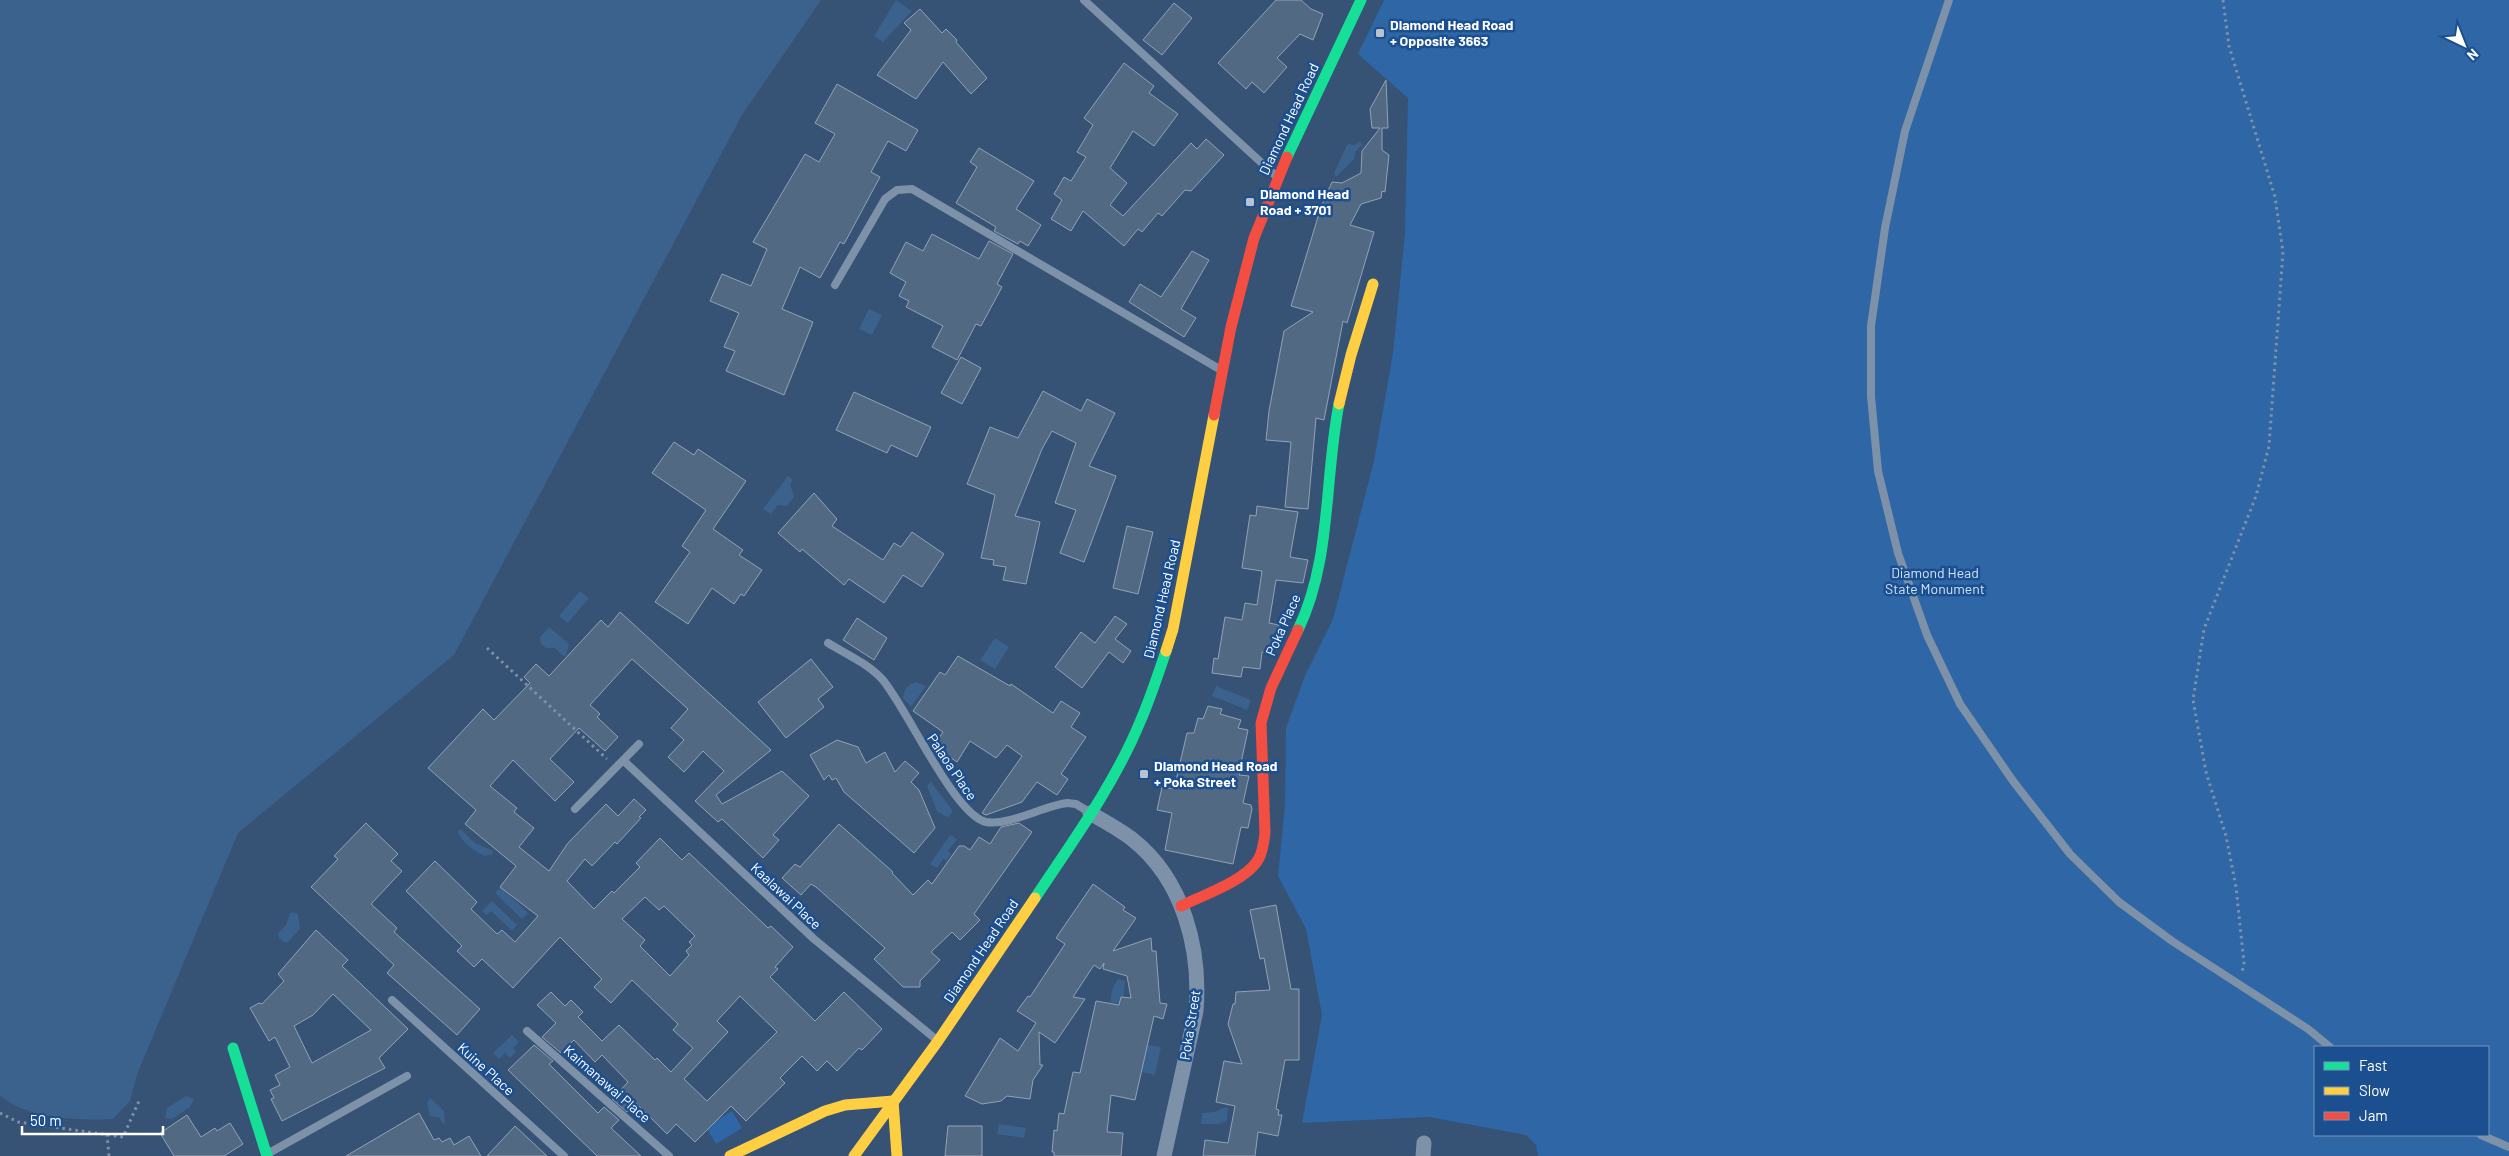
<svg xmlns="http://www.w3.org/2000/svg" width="2509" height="1156" font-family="Barlow,sans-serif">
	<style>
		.green { fill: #2f66a5; fill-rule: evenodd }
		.water { fill: #3b618d }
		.building { fill: #526984; stroke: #92a2b6; fill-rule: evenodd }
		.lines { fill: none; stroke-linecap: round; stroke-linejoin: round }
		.path { stroke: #7d92a8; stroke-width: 3; stroke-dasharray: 2.5 4; stroke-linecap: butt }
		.lane { stroke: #7d92a8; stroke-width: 8 }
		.street { stroke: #7d92a8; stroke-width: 15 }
		.fast { stroke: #16e098; stroke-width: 11 }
		.slow { stroke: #ffcf43; stroke-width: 11 }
		.jam { stroke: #f24e42; stroke-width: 11 }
		.poi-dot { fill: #b9c2ce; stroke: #1b4f8f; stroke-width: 2 }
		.labels { text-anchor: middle; stroke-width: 5; stroke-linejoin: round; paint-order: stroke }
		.poi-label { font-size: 14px; font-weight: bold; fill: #fff; stroke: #1b4f8f; text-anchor: start }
		.street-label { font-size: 14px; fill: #fff; stroke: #1b4f8f }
		.park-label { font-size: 14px; fill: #cfe3fa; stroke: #1b4f8f }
	</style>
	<rect width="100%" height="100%" fill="#365274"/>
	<!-- green -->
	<g class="green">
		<path d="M1384 0H2509V1156H1538L1536 1145 1526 1135 1429 1117 1302 1123 1322 1015 1306 929 1278 876 1285 805 1286 728 1304 678 1333 619 1374 461 1393 353 1405 233 1408 98 1358 54ZM2315 1047H2488V1135H2315Z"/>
		<polygon points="732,1111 742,1128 716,1144 706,1127"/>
	</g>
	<!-- water -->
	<g class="water">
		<path d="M0 0H821L742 115 454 655 238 833 138 1072 130 1101 113 1119C78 1121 29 1119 0 1096Z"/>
		<polygon points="896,0 912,11 883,42 874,36"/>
		<polygon points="1360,141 1362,145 1356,151 1354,159 1336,177 1334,173 1346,147 1348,144 1354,145"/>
		<polygon points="869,309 882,315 872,335 859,329"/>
		<polygon points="788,476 793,480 790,484 794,497 787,506 778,505 771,514 763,509"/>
		<polygon points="580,591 589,598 568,623 559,616"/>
		<polygon points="549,627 569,644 566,656 563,656 555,648 546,648 541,644 540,637"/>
		<polygon points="995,638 1009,647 995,669 980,660"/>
		<path d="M916 682 926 686 911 707 903 698C904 689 907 685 916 682Z"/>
		<polygon points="1216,686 1251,700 1247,710 1212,696"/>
		<polygon points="931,782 953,811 948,818 937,811 927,786"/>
		<path d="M460 829 475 843 493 851 492 854 485 856C474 851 462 843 458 832Z"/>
		<polygon points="950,835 957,839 948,851 951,854 946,861 943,859 937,868 930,864"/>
		<polygon points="501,887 528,913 522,919 495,893"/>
		<polygon points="492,901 517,925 512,931 491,911 487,915 482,911"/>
		<polygon points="292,912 298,914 300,929 288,942 285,943 279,938 278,933 286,925 290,913"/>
		<polygon points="1118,979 1125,981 1123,1004 1110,1002 1113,987"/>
		<polygon points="512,1035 519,1042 513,1048 516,1052 510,1058 505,1053 499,1059 493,1053"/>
		<polygon points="1144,1044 1161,1047 1155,1075 1142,1072 1144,1060 1141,1059"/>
		<polygon points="186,1096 194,1099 190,1107 172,1119 165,1118 167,1108"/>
		<polygon points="430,1098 444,1111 445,1123 443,1124 439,1117 430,1116 427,1102"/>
		<polygon points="1222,1108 1228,1108 1227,1121 1219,1124 1201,1124 1202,1113 1215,1112"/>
		<polygon points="999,1124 1026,1128 1024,1138 997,1134"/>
	</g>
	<!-- building -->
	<g class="building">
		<polygon points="1276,0 1301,0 1311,9 1323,14 1313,40 1300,34 1277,58 1287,67 1264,93 1252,82 1246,89 1218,63"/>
		<polygon points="1174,3 1192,18 1162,55 1143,40"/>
		<polygon points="920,9 942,33 946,29 957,40 956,42 987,78 971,94 943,62 916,99 877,75 911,30 904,23"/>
		<polygon points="1124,63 1154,86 1149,93 1178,114 1154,146 1133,131 1110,168 1127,183 1110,205 1123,216 1191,143 1197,149 1206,139 1224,155 1191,191 1185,190 1162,216 1158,213 1142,232 1138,229 1124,246 1083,211 1071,231 1051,219 1062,200 1054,194 1064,177 1071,181 1086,157 1077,152 1093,125 1084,118"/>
		<polygon points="1386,80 1388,128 1382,128 1382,150 1389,155 1385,192 1382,191 1381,198 1361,204 1350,225 1374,232 1347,323 1343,321 1324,420 1316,418 1308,509 1285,507 1291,442 1266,440 1269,411 1284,331 1313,312 1291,306 1321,207 1332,182 1342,183 1361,173 1362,151 1380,128 1372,128 1370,109"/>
		<polygon points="837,84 918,130 906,151 888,141 871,172 880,177 844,244 840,242 820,278 800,267 782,309 813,322 784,395 726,371 735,351 724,347 739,313 710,301 722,274 751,286 767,249 753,242 805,154 819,162 835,134 815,123"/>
		<polygon points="979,148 1034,181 1016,209 1041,225 1028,246 1020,241 1018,244 994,231 996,227 956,203 977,167 970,162"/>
		<polygon points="932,234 979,259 989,241 1013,254 997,284 1002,287 981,326 976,324 957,360 932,347 943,326 906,307 909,301 899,296 906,282 890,273 906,242 923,251"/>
		<polygon points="1192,251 1209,260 1181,309 1196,318 1184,337 1129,302 1140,284 1161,297"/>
		<polygon points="961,357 981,368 962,404 941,393"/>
		<polygon points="1043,391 1081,411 1087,399 1115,413 1089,466 1116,476 1084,562 1060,553 1076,510 1055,503 1076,443 1052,431 1042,449 1015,516 1040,522 1026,584 1003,580 1006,567 993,565 994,560 981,558 995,495 967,484 990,427 1018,438"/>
		<polygon points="854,392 931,427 917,457 891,445 887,453 836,430"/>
		<polygon points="674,442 694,455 698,449 746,481 713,529 743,550 739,555 762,570 744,596 741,594 734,604 712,588 688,624 655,602 690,552 682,546 706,510 652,473"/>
		<polygon points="814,493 837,519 832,526 883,560 894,543 901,547 912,532 944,554 922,587 903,575 884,603 849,579 844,585 802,549 800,552 778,533"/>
		<polygon points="1257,506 1298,512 1290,557 1308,560 1303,583 1276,580 1269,623 1279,625 1276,647 1273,653 1262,652 1260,669 1243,667 1241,677 1212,673 1214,658 1218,659 1225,617 1242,620 1245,603 1257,605 1262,571 1242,568 1250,515 1256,516"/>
		<polygon points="1127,526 1153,532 1138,594 1113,588"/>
		<path d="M620 612 771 750 716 795 722 804 782 771 809 796 773 835 779 840 763 858 722 819 718 822 695 801 724 771 703 751 684 772 668 757 684 740 671 728 688 709 632 659 590 705 600 714 597 717 618 737 605 751 579 728 550 759 574 782 555 801 513 760 490 786 517 808 514 812 534 828 519 847 549 871 568 843 606 804 618 816 634 799 646 810 639 817 641 818 617 844 615 842 592 866 585 859 567 881 594 909 612 891 614 893 640 867 636 863 660 838 682 860 689 853 768 928 771 926 793 947 775 967 778 969 770 977 815 1021 844 992 882 1029 862 1050 859 1048 837 1071 827 1061 817 1071 802 1056 780 1078 785 1083 746 1121 731 1106 695 1142 676 1124 667 1134 636 1103 627 1112 612 1099 628 1082 602 1055 595 1062 574 1040 561 1053 542 1037 556 1023 537 1005 551 992 565 1006 571 1000 583 1012 578 1017 602 1041 619 1025 655 1060 657 1058 671 1072 693 1048 673 1030 678 1024 632 980 611 1003 594 987 602 979 560 937 513 988 482 959 474 967 457 951 462 946 406 891 435 861 477 902 471 909 497 934 502 930 515 942 538 916 500 887 516 866 465 824 476 810 428 768 483 709 494 720 530 683 524 677 536 664 549 676 601 620 608 627ZM645 897 659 910 664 906 695 936 689 942 692 945 686 951 689 955 670 976 640 946 645 940 622 919ZM740 996 777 1032 707 1101 684 1079 728 1032 717 1021Z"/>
		<polygon points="1115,616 1127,624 1115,639 1131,651 1123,663 1109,652 1082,688 1055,667 1081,632 1095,643"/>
		<polygon points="857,618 887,638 874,660 843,640"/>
		<polygon points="958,656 1010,686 1011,684 1053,713 1061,701 1080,713 1071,727 1086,737 1061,774 1068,779 1057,795 1037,782 1022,802 986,815 982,813 1022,756 1007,745 996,758 970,741 957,762 934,746 943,732 913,711 940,672 945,675"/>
		<polygon points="811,659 833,687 818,699 824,707 786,738 758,702"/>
		<polygon points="1208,706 1222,709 1220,714 1241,720 1238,728 1248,730 1241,763 1243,764 1239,775 1249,776 1243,803 1251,805 1252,809 1248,828 1241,827 1233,864 1165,850 1172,813 1157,810 1162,787 1174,789 1187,733 1194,733 1198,718 1203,719"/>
		<polygon points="837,740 858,747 866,763 885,752 895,772 905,761 919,773 911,782 919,790 935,828 914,853 844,792 836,778 832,780 829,775 824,780 810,755"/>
		<polygon points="366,823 398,854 391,861 402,871 371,904 397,928 394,932 480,1009 457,1035 387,973 394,965 311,887 338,859 334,856"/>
		<polygon points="1019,823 1032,832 974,914 980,920 960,940 952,932 931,952 940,960 920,981 920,987 903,987 874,959 885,948 816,887 811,884 801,895 782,878 795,864 800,867 839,824 893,872 892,873 913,895 928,880 932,884 959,846 964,846 970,850 979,837 990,844 1001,827"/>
		<polygon points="1093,884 1125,907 1123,910 1136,918 1113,951 1151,938 1152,951 1156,951 1160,1003 1167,1004 1163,1019 1154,1016 1135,1100 1111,1095 1107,1132 1123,1133 1121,1156 1054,1156 1054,1152 1052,1152 1054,1130 1057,1131 1059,1113 1064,1114 1073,1072 1080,1073 1096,1001 1119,1005 1121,997 1131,998 1127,976 1103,969 1104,963 1100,969 1094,965 1073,997 1085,999 1055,1043 1039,1032 1040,1065 1043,1065 1033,1080 1030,1099 1007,1096 1001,1101 982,1104 965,1096 1000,1038 1018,1051 1036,1023 1017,1011 1028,996 1030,997 1065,944 1056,938"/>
		<polygon points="1276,905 1291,989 1299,989 1299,1060 1285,1060 1276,1109 1279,1110 1278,1115 1282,1115 1278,1136 1258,1132 1255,1156 1203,1156 1205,1140 1228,1143 1235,1106 1216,1102 1224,1061 1242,1064 1228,1024 1233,1004 1235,1004 1236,992 1270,990 1264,958 1260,959 1250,910"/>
		<path d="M316 930 348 960 342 966 408 1029 379 1058 385 1068 282 1121 271 1099 274 1098 270 1090 280 1085 275 1075 290 1067 275 1037 269 1041 250 1008 259 1003 262 1004 284 981 278 974ZM333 994 371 1030 312 1063 294 1026 313 1015Z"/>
		<polygon points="534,1045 553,1061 549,1064 598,1113 604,1107 619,1120 611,1128 641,1156 597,1156 508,1070"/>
		<polygon points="419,1113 434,1140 439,1138 442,1142 450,1138 454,1145 469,1136 481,1156 346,1156"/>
		<polygon points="187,1115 201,1137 215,1128 217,1131 230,1123 243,1144 224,1156 174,1156 160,1133"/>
		<polygon points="515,1126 547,1156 487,1156"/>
		<polygon points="948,1126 982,1126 982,1156 945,1156"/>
	</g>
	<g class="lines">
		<!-- path -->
		<g class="path">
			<polyline points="2223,0 2229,46 2275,197 2283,252 2269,446 2256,496 2204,629 2193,700 2206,772 2226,836 2236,887 2244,963 2242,972"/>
			<polyline points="487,648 607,759"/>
			<polyline points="0,1113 18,1122 123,1137 139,1101"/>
			<polyline points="107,1134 109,1156"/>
		</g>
		<!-- lane -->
		<g class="lane">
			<polyline points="1084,0 1277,177"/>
			<polyline points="1949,0 1905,131 1885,228 1871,326 1871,396 1878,471 1898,553 1927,635 1960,704 2013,781 2070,854 2119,902 2172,941 2308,1029 2330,1047"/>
			<polyline points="835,285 885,199 897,190 912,189 1221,370"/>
			<path d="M828 643C846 654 867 663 882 679 906 706 954 815 986 822 1009 826 1043 806 1067 803L1076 804 1089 812"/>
			<polyline points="624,761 814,939 938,1041"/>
			<polyline points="575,809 639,744"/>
			<polyline points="392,1000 564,1156"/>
			<polyline points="527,1031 669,1156"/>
			<polyline points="2481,1135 2509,1147"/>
			<polyline points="269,1153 407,1076"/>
		</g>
		<!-- street -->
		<g class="street">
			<path d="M1090 813C1104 821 1119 829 1132 839 1184 880 1201 950 1196 1011L1164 1156"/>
			<polyline points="1423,1156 1424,1143"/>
		</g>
		<!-- fast -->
		<g class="fast">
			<polyline points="1287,157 1361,0"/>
			<path d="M1298 630C1332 559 1324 480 1339 404"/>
			<path d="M1035 898C1072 842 1114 785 1140 722 1150 699 1158 675 1166 651"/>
			<polyline points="233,1048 267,1156"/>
		</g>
		<!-- slow -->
		<g class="slow">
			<polyline points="1339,404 1351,355 1373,284"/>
			<polyline points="1166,651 1173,629 1214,415"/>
			<polyline points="893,1101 897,1156"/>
			<polyline points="730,1156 825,1111 845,1105 893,1101"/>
			<polyline points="854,1156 938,1041 1035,898"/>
		</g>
		<!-- jam -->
		<g class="jam">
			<polyline points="1214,415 1231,327 1254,238 1287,157"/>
			<path d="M1181 906C1203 895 1245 881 1258 860 1263 852 1264 842 1265 833L1261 723 1271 688 1298 630"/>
		</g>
	</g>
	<!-- markers -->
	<g class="poi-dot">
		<rect x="1375" y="28" width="10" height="10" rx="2.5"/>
		<rect x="1245" y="197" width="10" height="10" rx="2.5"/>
		<rect x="1139" y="769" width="10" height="10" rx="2.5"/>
	</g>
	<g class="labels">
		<!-- poi labels -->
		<g class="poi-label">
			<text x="1390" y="30">Diamond Head Road<tspan x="1390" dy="16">+ Opposite 3663</tspan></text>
			<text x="1260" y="199">Diamond Head<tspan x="1260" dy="16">Road + 3701</tspan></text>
			<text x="1154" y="771">Diamond Head Road<tspan x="1154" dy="16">+ Poka Street</tspan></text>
		</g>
		<!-- street labels -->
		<g class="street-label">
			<text transform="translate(1289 119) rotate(-65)" y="5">Diamond Head Road</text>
			<text transform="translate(1162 599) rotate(-77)" y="5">Diamond Head Road</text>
			<text transform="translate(1283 625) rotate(-66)" y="5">Poka Place</text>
			<text transform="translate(952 767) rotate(56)" y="5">Palaoa Place</text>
			<text transform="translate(786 896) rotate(43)" y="5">Kaalawai Place</text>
			<text transform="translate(981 951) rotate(-56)" y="5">Diamond Head Road</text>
			<text transform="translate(1190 1025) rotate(-81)" y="5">Poka Street</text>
			<text transform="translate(486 1069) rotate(42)" y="5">Kuine Place</text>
			<text transform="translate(607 1084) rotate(41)" y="5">Kaimanawai Place</text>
		</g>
		<!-- park labels -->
		<g class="park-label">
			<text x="1935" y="578">Diamond Head<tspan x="1935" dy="16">State Monument</tspan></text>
		</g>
	</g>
	<!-- legend -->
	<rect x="2314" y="1046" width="175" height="90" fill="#1b4f8f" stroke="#7695bc"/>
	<rect x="2324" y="1062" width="25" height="8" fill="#16e098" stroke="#7695bc"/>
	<text x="2359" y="1071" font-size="15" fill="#ffffff">Fast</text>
	<rect x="2324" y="1087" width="25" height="8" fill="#ffcf43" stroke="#7695bc"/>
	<text x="2359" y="1096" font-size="15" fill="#ffffff">Slow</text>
	<rect x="2324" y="1112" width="25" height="8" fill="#f24e42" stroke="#7695bc"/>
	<text x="2359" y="1121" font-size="15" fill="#ffffff">Jam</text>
	<!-- north arrow -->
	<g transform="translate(2464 45) rotate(137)" stroke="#1b4f8f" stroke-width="4" paint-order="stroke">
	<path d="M0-4L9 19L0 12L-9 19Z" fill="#ffffff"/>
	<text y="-8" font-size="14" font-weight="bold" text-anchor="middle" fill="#ffffff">N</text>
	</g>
	<!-- scale -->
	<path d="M22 1126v8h141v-8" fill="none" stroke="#ffffff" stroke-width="2.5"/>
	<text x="30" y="1126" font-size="15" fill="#ffffff" stroke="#1b4f8f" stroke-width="4" paint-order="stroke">50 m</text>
</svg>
